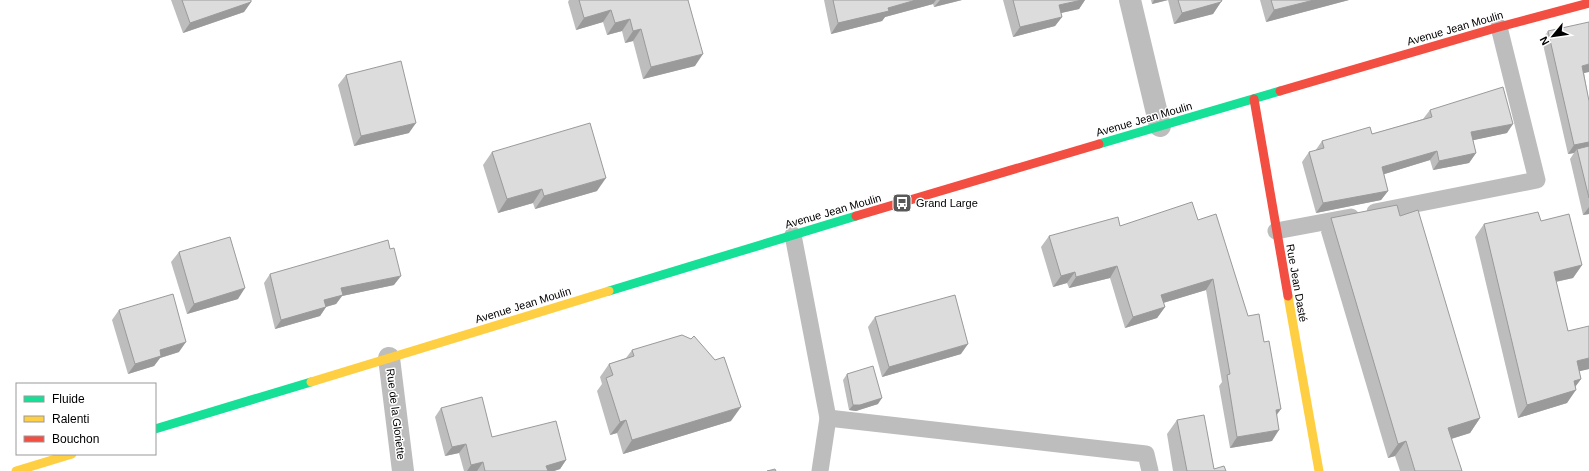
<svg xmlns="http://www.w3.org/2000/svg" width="1589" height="471" font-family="Helvetica,sans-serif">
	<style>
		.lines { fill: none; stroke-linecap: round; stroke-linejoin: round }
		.lane { stroke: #bdbdbd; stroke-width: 17 }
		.street { stroke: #bdbdbd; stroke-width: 22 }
		.fast { stroke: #16e098; stroke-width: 9 }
		.slow { stroke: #ffcf43; stroke-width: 9 }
		.jam { stroke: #f24e42; stroke-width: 9 }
		.wall { fill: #bdbdbd }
		.shaded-wall { fill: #9a9a9a }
		.building { fill: #dcdcdc; stroke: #9a9a9a }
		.labels { text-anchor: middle; stroke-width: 3; stroke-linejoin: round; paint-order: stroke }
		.street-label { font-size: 11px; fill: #000; stroke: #fff }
		.poi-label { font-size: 11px; fill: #000; stroke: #fff; text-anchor: start }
	</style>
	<rect width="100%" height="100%" fill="#fff"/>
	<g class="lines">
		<!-- lane -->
		<g class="lane">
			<polyline points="1375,212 1537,180 1499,27"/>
			<polyline points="1276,231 1351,217"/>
			<polyline points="793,235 828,418 1146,454 1150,471"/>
			<polyline points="820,471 828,418"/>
		</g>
		<!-- street -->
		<g class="street">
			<polyline points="1130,0 1160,126"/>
			<polyline points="389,358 403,471"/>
		</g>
		<!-- fast -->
		<g class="fast">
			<polyline points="1099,144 1280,91"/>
			<polyline points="609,291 856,216"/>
			<polyline points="155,429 311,382"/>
		</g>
		<!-- slow -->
		<g class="slow">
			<polyline points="1288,296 1319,471"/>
			<polyline points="311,382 609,291"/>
			<polyline points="16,471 72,454"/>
		</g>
		<!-- jam -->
		<g class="jam">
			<polyline points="1280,91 1499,27 1589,3"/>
			<polyline points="1254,99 1288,296"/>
			<polyline points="856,216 1099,144"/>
		</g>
	</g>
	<!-- wall -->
	<g class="wall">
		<polygon points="171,0 251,0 251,2 244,12 183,33"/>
		<polygon points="569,0 688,0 695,66 643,79 633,41 625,43 622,31 607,35 603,22 576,30 568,2"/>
		<polygon points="824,0 962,0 934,7 933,4 885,17 882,21 831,34"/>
		<polygon points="1003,0 1085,0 1079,9 1061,13 1062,17 1055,26 1013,37"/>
		<polygon points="1151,0 1222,0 1213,14 1174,24 1168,0 1152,4"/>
		<polygon points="1260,0 1349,0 1266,22"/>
		<polygon points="1548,31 1584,73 1589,101 1589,214 1583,215 1570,159 1574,153 1568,154 1542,40"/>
		<polygon points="346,75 409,133 354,146 338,85"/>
		<polygon points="1430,110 1507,133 1473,140 1476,153 1469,163 1433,170 1430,160 1384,174 1388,191 1381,200 1316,213 1302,162 1309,152 1315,151 1322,141 1372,134 1423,119"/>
		<polygon points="492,152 597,191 535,209 533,203 498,213 483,165"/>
		<polygon points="1400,216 1480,418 1470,433 1451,439 1462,471 1400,471 1395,456 1388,458 1321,232 1331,218"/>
		<polygon points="1198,220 1277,415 1272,441 1230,448 1219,386 1222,382 1206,290 1163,303 1165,307 1157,318 1125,328 1110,278 1069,288 1067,283 1053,287 1041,247 1049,236 1120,226"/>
		<polygon points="1541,221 1582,265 1573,278 1556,282 1568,331 1589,369 1579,371 1581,379 1575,387 1567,403 1518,418 1475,237 1484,224"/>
		<polygon points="179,252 238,299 187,314 171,262"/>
		<polygon points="270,274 394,285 342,296 336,304 326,307 320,316 275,329 264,283"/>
		<polygon points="119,310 179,352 160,358 154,366 128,374 112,320"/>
		<polygon points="875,317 961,354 882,377 868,327"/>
		<polygon points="632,350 731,421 623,454 617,433 610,435 597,391 602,384 600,377 609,364 626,358"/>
		<polygon points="847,374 878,404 856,411 849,410 843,380"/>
		<polygon points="441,408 492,437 566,460 560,469 554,471 464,471 459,453 445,456 435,417"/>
		<polygon points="1177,420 1214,469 1226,471 1173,471 1167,434"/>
	</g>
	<!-- shaded-wall -->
	<g class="shaded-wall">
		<polygon points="916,0 936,0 933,4 885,17 882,21 831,34 838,23 888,8"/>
		<polygon points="940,0 962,0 934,7"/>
		<polygon points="1082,0 1085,0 1079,9 1052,15 1059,5"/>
		<polygon points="1154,0 1168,0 1152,4"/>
		<polygon points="1314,0 1349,0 1266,22 1274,10"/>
		<polygon points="251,2 244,12 183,33 190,23"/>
		<polygon points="1221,2 1213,14 1174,24 1182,13"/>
		<polygon points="611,10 603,22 576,30 584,18"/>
		<polygon points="1062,17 1055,26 1013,37 1020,27"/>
		<polygon points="630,19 622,31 607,35 615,23"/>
		<polygon points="641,29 633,41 625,43 633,31"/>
		<polygon points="703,54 695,66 643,79 651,67"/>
		<polygon points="1589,64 1589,72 1576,75 1582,66"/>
		<polygon points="416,123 409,133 354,146 361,136"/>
		<polygon points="1513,124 1507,133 1465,142 1471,132"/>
		<polygon points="1589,142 1589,150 1577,149 1574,153 1568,154 1574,145"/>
		<polygon points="1437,151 1430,160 1375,177 1382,167"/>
		<polygon points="1476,153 1469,163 1433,170 1439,161"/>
		<polygon points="606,178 597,191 535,209 544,196"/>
		<polygon points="542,189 533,203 498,213 507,199"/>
		<polygon points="1388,191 1381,200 1316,213 1323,203"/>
		<polygon points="1589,207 1589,214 1583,215"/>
		<polygon points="1582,265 1573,278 1545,284 1554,272"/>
		<polygon points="1117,266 1110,278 1069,288 1076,277"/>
		<polygon points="1075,272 1067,283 1053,287 1061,276"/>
		<polygon points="401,276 394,285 342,296 336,304 318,309 324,300 341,288"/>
		<polygon points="1213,279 1206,290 1153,306 1161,295"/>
		<polygon points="245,288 238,299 187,314 194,304"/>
		<polygon points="326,307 320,316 275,329 281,320"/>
		<polygon points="1165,307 1157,318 1125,328 1133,317"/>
		<polygon points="186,342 179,352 160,358 154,366 128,374 135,364 160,350"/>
		<polygon points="968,344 961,354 882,377 889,367"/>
		<polygon points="1589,358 1589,369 1568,374 1577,361"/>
		<polygon points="1581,379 1572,391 1576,390 1567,403 1518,418 1527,405 1574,381"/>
		<polygon points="882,398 878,404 856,411 849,410 853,405"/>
		<polygon points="741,407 731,421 623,454 632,440"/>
		<polygon points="1281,409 1273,420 1276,410"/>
		<polygon points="1480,418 1470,433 1438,443 1448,428"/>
		<polygon points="626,420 617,433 610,435 620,422"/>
		<polygon points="1279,430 1272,441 1230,448 1237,437"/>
		<polygon points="1406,441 1395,456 1388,458 1398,444"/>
		<polygon points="466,444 459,453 445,456 452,447"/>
		<polygon points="566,460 560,469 554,471 542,471 546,466"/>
		<polygon points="483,462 477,471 467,471 471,465"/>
	</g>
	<!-- building -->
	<g class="building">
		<polygon points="182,0 251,0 251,2 190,23"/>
		<polygon points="579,0 688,0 703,54 651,67 641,29 633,31 630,19 615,23 611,10 584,18"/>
		<polygon points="833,0 916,0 888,8 889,11 838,23"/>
		<polygon points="1013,0 1082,0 1059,5 1062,17 1020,27"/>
		<polygon points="1178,0 1222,0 1221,2 1182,13"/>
		<polygon points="1271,0 1314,0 1274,10"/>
		<polygon points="1589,22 1589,64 1582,66 1589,101 1589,142 1574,145 1548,31"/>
		<polygon points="401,61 416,123 361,136 346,75"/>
		<polygon points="1503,87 1513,124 1471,132 1476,153 1439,161 1437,151 1382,167 1388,191 1323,203 1309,152 1324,148 1322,141 1370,127 1372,134 1432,117 1430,110"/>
		<polygon points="590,123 606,178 544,196 542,189 507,199 492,152"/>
		<polygon points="1589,146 1589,198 1577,149"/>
		<polygon points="1192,202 1198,220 1216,214 1248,316 1259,314 1264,342 1269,341 1281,409 1276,410 1279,430 1237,437 1227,375 1230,374 1213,279 1161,295 1165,307 1133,317 1117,266 1076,277 1075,272 1061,276 1049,236 1118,217 1120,226"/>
		<polygon points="1397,205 1400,216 1418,210 1480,418 1448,428 1462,471 1415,471 1406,441 1398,444 1331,218"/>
		<polygon points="1538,212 1541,221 1569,214 1582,265 1554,272 1568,331 1589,326 1589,358 1577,361 1581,379 1574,381 1576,390 1527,405 1484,224"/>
		<polygon points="230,237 245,288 194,304 179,252"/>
		<polygon points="388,240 390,249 394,248 401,276 341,288 343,295 324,300 326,307 281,320 270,274"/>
		<polygon points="173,294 186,342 160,350 161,356 135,364 119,310"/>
		<polygon points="955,295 968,344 889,367 875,317"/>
		<polygon points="682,335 691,339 694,336 715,360 724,357 741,407 632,440 626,420 620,422 606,378 613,375 609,364 634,356 632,350"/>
		<polygon points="873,366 882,398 860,405 853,405 847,374"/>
		<polygon points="482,397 492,437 556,421 566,460 546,466 548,471 485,471 483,462 471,465 466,444 452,447 441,408"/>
		<polygon points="1204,415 1214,469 1224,466 1226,471 1187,471 1177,420"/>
		<polygon points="775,469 776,471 767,471"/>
	</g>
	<!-- icons -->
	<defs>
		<symbol id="bus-square" viewBox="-11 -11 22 22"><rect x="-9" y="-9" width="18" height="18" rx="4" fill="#595959" stroke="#fff"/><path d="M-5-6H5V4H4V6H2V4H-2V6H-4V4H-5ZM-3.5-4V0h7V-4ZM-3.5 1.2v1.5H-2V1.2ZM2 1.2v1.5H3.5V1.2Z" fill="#fff"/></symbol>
	</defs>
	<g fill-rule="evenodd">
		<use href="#bus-square" x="891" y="192" width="22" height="22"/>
	</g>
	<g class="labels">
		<!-- street labels -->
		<g class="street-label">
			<text transform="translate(1455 28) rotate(-16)" y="4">Avenue Jean Moulin</text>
			<text transform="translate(1144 119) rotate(-16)" y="4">Avenue Jean Moulin</text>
			<text transform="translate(833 211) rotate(-16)" y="4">Avenue Jean Moulin</text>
			<text transform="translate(1297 283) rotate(80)" y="4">Rue Jean Dasté</text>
			<text transform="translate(523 305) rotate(-17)" y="4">Avenue Jean Moulin</text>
			<text transform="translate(396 414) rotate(83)" y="4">Rue de la Gloriette</text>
		</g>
		<!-- poi labels -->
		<g class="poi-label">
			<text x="916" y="207">Grand Large</text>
		</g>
	</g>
	<!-- legend -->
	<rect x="16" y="383" width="140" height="72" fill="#ffffff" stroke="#999999"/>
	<rect x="24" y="396" width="20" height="6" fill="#16e098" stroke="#999999"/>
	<text x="52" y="403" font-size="12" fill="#000000">Fluide</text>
	<rect x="24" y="416" width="20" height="6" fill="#ffcf43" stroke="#999999"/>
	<text x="52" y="423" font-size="12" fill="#000000">Ralenti</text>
	<rect x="24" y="436" width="20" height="6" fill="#f24e42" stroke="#999999"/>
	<text x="52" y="443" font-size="12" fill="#000000">Bouchon</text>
	<!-- north arrow -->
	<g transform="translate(1553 36) rotate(241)" stroke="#ffffff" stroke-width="3" paint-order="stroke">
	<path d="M0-3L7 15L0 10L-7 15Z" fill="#000000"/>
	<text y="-6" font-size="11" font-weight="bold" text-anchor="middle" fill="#000000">N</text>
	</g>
</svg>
